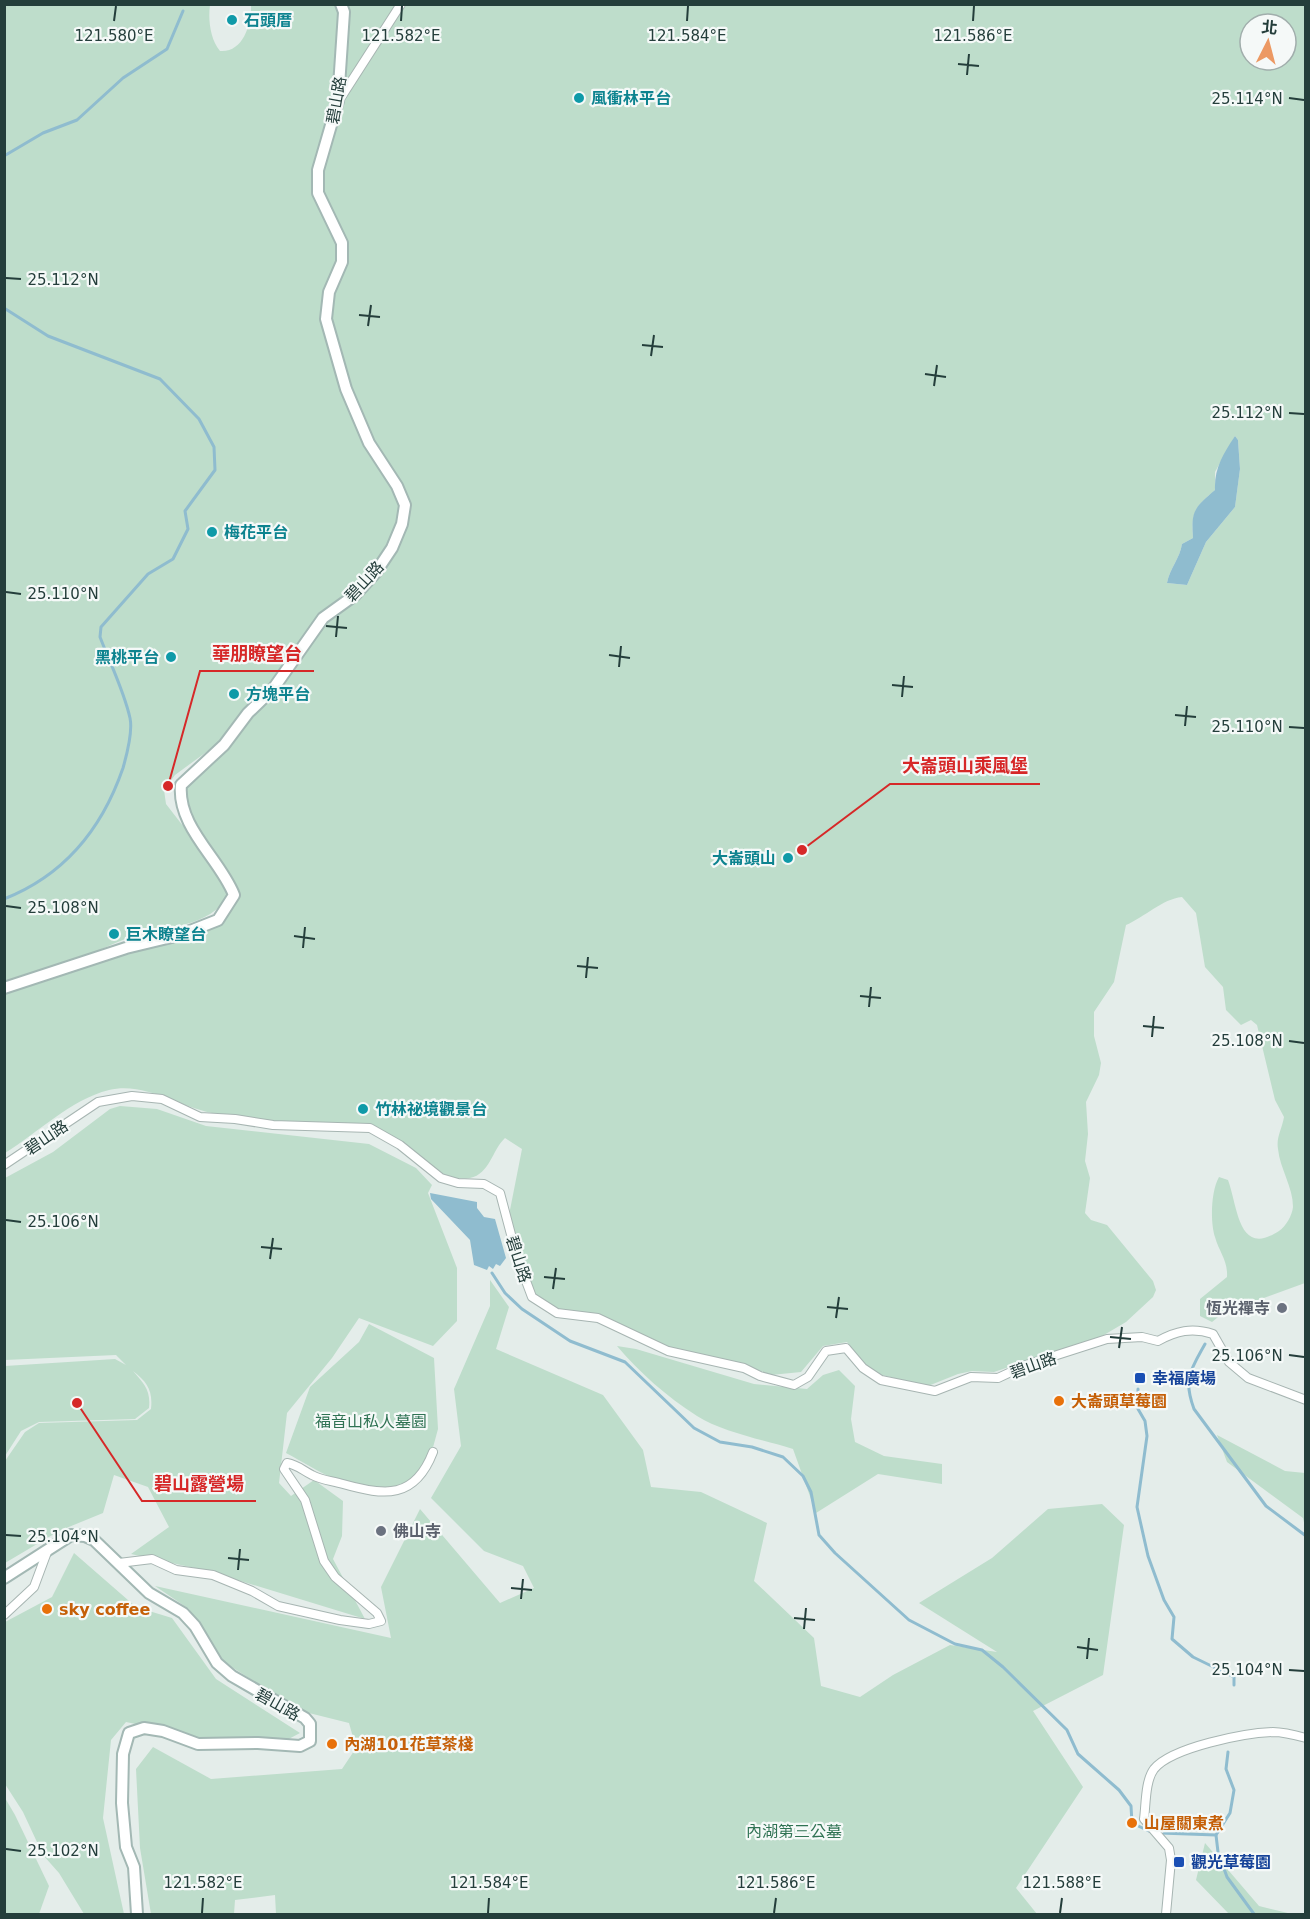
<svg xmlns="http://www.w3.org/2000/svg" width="1310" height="1919" font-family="'DejaVu Sans','Noto Sans TC',sans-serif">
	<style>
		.green { fill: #beddcb; fill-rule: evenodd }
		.water { fill: #8fbccf }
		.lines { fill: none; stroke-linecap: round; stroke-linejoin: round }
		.stream { stroke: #8fbccf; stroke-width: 3 }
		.street-casing { stroke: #a7b5b2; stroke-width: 10 }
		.secondary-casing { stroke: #a3b8b4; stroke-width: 14 }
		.street { stroke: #fff; stroke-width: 8 }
		.secondary { stroke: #fff; stroke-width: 10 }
		.ticks { fill: none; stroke: #243e3b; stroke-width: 2 }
		.culture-dot { fill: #0f9aa8; stroke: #f5f9f8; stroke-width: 2 }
		.worship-dot { fill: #6b7280; stroke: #f5f9f8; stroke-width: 2 }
		.transit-dot { fill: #1a4fb4; stroke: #f5f9f8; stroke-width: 2 }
		.food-dot { fill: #e8710a; stroke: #f5f9f8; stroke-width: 2 }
		.labels { text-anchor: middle; stroke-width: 4.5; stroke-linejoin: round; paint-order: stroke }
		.culture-label { font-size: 16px; font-weight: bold; fill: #0d838f; stroke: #f5f9f8; text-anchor: start }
		.street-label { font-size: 16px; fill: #243e3b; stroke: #f5f9f8 }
		.worship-label { font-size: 16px; font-weight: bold; fill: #5b616d; stroke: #f5f9f8; text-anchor: end }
		.transit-label { font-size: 16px; font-weight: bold; fill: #164399; stroke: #f5f9f8; text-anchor: start }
		.food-label { font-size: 16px; font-weight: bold; fill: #c56008; stroke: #f5f9f8; text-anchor: start }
		.park-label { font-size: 16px; fill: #307354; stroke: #f5f9f8 }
		.ticks-label { font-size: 15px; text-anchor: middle; fill: #243e3b; stroke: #f5f9f8; stroke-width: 4.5; stroke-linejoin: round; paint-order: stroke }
		.leader { fill: none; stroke: #d62828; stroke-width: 2 }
		.callout-dot { fill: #d62828; stroke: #f5f9f8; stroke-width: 2 }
		.callout-label { font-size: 18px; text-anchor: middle; font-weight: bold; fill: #d62828; stroke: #f5f9f8; stroke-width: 4.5; stroke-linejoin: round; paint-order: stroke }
	</style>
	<rect width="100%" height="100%" fill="#e4edea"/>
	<!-- green -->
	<g class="green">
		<path d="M251 4 1305 5V1283L1223 1313 1212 1322 1200 1316V1299L1227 1277C1228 1260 1219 1252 1215 1237 1210 1222 1211 1191 1219 1177L1228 1180C1238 1207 1238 1258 1279 1231 1286 1226 1292 1216 1293 1207 1293 1187 1280 1169 1278 1149 1276 1137 1282 1129 1284 1117L1275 1100 1257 1025 1251 1020 1241 1025 1226 1010 1223 987 1205 967 1196 913 1182 897C1162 899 1145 917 1126 925L1114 982 1094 1012V1036L1101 1063 1099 1075 1086 1102 1088 1134 1085 1161 1090 1178 1085 1213 1091 1220 1107 1225 1153 1281 1156 1290 1153 1297 1126 1322 1087 1345 1042 1356 994 1372 972 1371 958 1374 928 1386 878 1374 867 1367 847 1342 823 1346 801 1372 771 1375 742 1364 693 1355 664 1346 596 1314 559 1310 538 1298 533 1293 509 1215 522 1149 505 1138C492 1150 490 1174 470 1178 437 1184 407 1144 380 1131 351 1118 317 1124 286 1122 263 1121 240 1118 218 1114 182 1109 146 1081 109 1090 70 1100 39 1132 5 1153V992L217 925C227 916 238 901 237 887 223 862 176 813 187 785 219 755 248 723 277 690 294 671 305 646 321 627 332 615 346 610 357 599 377 582 414 529 407 501 403 480 388 465 377 446 359 417 334 353 331 319 329 295 346 279 347 258 348 233 325 215 322 191 320 177 325 160 329 146L326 144 318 162 314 190 340 247 339 259 323 297V316L352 411 370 450 394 485 402 506 401 517 372 571 354 592 314 623 278 675 249 704 220 742 175 775 164 790 166 804 221 875 228 894C213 928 160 927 130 937 109 945 88 956 66 963 46 970 25 975 5 982V5H210C208 19 210 39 220 51 243 53 252 24 251 4ZM1250 24H1286V60H1250ZM1235 436 1238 440 1240 469 1235 507 1206 542 1187 585 1167 583C1170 568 1180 558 1182 544L1193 538C1191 512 1195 507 1215 490V472Z"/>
		<path d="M120 1106 157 1109 206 1126 369 1144 416 1168 432 1185 428 1193 457 1268V1321L433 1346 359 1318 332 1358 287 1413 279 1483 291 1496 314 1480 343 1501 342 1536 333 1559 365 1619 208 1571 131 1554 169 1527 148 1487 114 1475 103 1513 59 1531 5 1563V1461L25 1432 39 1423 137 1420 151 1409C153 1390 147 1382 133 1371 144 1384 151 1390 149 1408L135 1419 39 1422 21 1431 5 1456V1366L115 1359 126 1365 116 1355 5 1360V1178L53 1152 110 1109Z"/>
		<polygon points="490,1280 509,1307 496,1349 603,1395 643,1450 651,1487 701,1492 767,1523 754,1581 814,1638 821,1686 860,1697 893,1675 950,1645 997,1652 919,1603 992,1558 1048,1509 1102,1504 1124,1525 1103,1675 1033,1711 1083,1787 1016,1888 1037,1914 276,1914 275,1895 235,1900 234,1914 151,1914 140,1848 136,1769 153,1747 211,1779 342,1769 356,1748 349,1723 301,1711 216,1657 189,1609 155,1586 391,1638 381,1587 420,1509 500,1603 534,1588 523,1566 484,1551 431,1498 461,1446 454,1389 490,1306"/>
		<path d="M369 1324 434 1358 438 1429 426 1473C371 1508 336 1480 286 1453L310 1387 359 1342Z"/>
		<path d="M617 1346 636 1349 754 1384 807 1389 823 1375 839 1370 855 1386 851 1419 855 1442 884 1456 942 1464V1484L878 1474 816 1513 793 1449C764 1440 722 1432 697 1416 667 1397 639 1372 617 1346Z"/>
		<polygon points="1217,1435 1285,1471 1305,1473 1305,1527 1303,1518 1227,1462"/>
		<polygon points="74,1553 136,1607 172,1618 216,1679 300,1733 283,1742 202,1738 126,1722 111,1740 103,1818 124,1914 84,1914 59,1873 43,1855 23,1812 5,1784 5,1622 52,1597"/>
		<polygon points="5,1798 15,1815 49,1886 39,1914 5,1914"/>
		<polygon points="1205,1843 1259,1906 1292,1914 1229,1914 1196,1880"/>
	</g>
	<!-- water -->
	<g class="water">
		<path d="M1235 436 1238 440 1240 469 1235 507 1206 542 1187 585 1167 583C1170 568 1180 558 1182 544L1193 538C1191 511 1194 508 1215 490 1214 469 1223 454 1235 436Z"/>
		<polygon points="430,1193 477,1202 477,1208 484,1217 495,1219 506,1258 500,1266 496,1264 493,1269 489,1266 487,1270 474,1265 470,1240 431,1199"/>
	</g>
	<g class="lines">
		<!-- stream -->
		<g class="stream">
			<polyline points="4,156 43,133 77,120 123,78 167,49 183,11"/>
			<path d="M4 308 48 336 160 379 199 419 214 447 215 470 185 511 188 529 173 559 148 574 101 627 100 637C110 663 124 691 130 718 133 732 127 754 123 768 102 829 65 875 4 899"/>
			<polyline points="492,1273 505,1293 522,1309 570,1341 625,1362 694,1428 720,1442 752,1447 783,1457 803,1476 811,1492 819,1535 835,1553 909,1620 955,1644 982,1650 1003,1667 1067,1730 1078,1754 1119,1790 1131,1806 1132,1823 1153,1833"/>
			<path d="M1205 1344C1190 1371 1183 1379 1194 1409L1266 1506 1306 1536"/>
			<polyline points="1138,1389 1138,1409 1145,1421 1147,1436 1137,1507 1148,1556 1164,1600 1174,1617 1172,1639 1193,1657 1234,1677 1234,1685"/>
			<polyline points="1228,1752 1226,1769 1234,1790 1230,1813 1216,1835 1218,1852 1227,1877 1254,1914"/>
			<polyline points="1160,1833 1216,1835"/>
		</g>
		<defs>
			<g id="street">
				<polyline points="340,99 401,4"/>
				<path d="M4 1165 98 1102 132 1096 162 1099 200 1117 235 1119 273 1125 370 1128 400 1145 441 1178 458 1183 484 1184 500 1193 517 1257 532 1297 557 1313 598 1318 668 1351 744 1368 760 1376 794 1385 808 1377 826 1351 846 1348 863 1368 881 1380 935 1391 971 1377 998 1378 1026 1365 1107 1339 1142 1337 1158 1341C1176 1331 1192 1327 1213 1334L1229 1362 1248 1378 1306 1400"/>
				<path d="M119 1563 152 1559 176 1570 213 1575 252 1591 278 1606 340 1620 369 1624 381 1621 377 1613 335 1577 324 1561 305 1500 284 1469 287 1463C298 1465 302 1470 312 1475 321 1480 333 1481 343 1484 385 1496 415 1499 433 1452"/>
				<polyline points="4,1615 34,1587 47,1552"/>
				<path d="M1166 1914 1171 1860 1169 1848 1144 1819C1146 1805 1145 1781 1154 1769 1172 1747 1245 1733 1273 1732 1284 1732 1295 1735 1306 1738"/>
			</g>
			<g id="secondary">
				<path d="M4 988 126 948 180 935 218 920 234 895C220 859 177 827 181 785L224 745 248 713 273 689 323 618 355 595 376 572 392 548 402 524 405 505 397 486 369 443 346 389 326 319 329 292 342 262V243L318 193V170L338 101 344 12 341 4"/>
				<polyline points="4,1578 71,1535 85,1536 94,1540 149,1593 183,1613 195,1626 217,1663 232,1676 305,1718 310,1724 310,1741 300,1746 258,1743 198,1744 163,1731 144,1728 129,1733 123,1754 122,1803 126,1847 134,1867 137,1914"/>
			</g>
		</defs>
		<!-- street casing -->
		<use href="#street" class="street-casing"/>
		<!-- secondary casing -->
		<use href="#secondary" class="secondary-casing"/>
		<!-- street -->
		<use href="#street" class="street"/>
		<!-- secondary -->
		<use href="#secondary" class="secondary"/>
	</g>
	<!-- ticks -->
	<path class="ticks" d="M114 21 116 6M401 21 402 6M687 21 688 6M973 21 974 6M958 64 979 66M967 75 969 54M1289 98 1304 100M6 278 21 279M359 315 380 317M368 326 371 305M642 345 663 347M651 356 654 335M925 374 946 377M934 386 937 365M1289 413 1304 414M6 592 21 594M326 626 347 628M336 637 338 616M609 655 630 658M619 667 621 646M892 685 913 687M902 697 904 676M1175 715 1196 717M1185 726 1187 706M1289 727 1304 728M6 906 21 908M294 936 315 939M303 948 305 927M577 966 598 968M586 978 588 957M860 996 881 998M869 1007 871 987M1143 1026 1164 1028M1152 1037 1154 1016M1289 1041 1304 1043M6 1220 21 1222M261 1247 282 1249M270 1259 273 1238M544 1277 565 1279M553 1289 556 1268M827 1307 848 1309M836 1318 839 1297M1110 1337 1131 1339M1119 1348 1122 1327M1289 1355 1304 1357M6 1535 21 1536M228 1558 249 1560M238 1570 240 1549M511 1588 532 1590M521 1599 523 1579M794 1618 815 1620M804 1629 806 1608M1077 1647 1098 1650M1087 1659 1089 1638M1289 1670 1304 1671M6 1849 21 1851M202 1913 203 1898M488 1913 489 1898M774 1913 776 1898M1060 1913 1062 1898"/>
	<!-- markers -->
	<g class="culture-dot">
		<circle cx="232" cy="20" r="6"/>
		<circle cx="579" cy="98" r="6"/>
		<circle cx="212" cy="532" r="6"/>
		<circle cx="171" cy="657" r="6"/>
		<circle cx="234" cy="694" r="6"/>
		<circle cx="788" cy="858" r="6"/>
		<circle cx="114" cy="934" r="6"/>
		<circle cx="363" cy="1109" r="6"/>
	</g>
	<g class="worship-dot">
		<circle cx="1282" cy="1308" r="6"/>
		<circle cx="381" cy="1531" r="6"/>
	</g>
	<g class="transit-dot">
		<rect x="1134" y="1372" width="12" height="12" rx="3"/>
		<rect x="1173" y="1856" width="12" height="12" rx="3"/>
	</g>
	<g class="food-dot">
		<circle cx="1059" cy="1401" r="6"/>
		<circle cx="47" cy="1609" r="6"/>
		<circle cx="332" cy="1744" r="6"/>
		<circle cx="1132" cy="1823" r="6"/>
	</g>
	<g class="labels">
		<!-- culture labels -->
		<g class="culture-label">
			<text x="244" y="26">石頭厝</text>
			<text x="591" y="104">風衝林平台</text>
			<text x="224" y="538">梅花平台</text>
			<text x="159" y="663" text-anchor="end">黑桃平台</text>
			<text x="246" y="700">方塊平台</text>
			<text x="776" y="864" text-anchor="end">大崙頭山</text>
			<text x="126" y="940">巨木瞭望台</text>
			<text x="375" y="1115">竹林祕境觀景台</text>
		</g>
		<!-- street labels -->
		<g class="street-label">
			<text transform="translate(336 100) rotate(-80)" y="6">碧山路</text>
			<text transform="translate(364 581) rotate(-47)" y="6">碧山路</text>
			<text transform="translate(46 1137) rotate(-34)" y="6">碧山路</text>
			<text transform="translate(519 1259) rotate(72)" y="6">碧山路</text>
			<text transform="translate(1033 1365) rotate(-20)" y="6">碧山路</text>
			<text transform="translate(278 1704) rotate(29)" y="6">碧山路</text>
		</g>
		<!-- worship labels -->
		<g class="worship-label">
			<text x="1270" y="1314">恆光禪寺</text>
			<text x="393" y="1537" text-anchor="start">佛山寺</text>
		</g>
		<!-- transit labels -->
		<g class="transit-label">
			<text x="1152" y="1384">幸福廣場</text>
			<text x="1191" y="1868">觀光草莓園</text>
		</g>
		<!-- food labels -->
		<g class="food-label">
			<text x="1071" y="1407">大崙頭草莓園</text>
			<text x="59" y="1615">sky coffee</text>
			<text x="344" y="1750">內湖101花草茶棧</text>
			<text x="1144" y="1829">山屋關東煮</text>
		</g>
		<!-- park labels -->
		<g class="park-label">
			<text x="371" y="1427">福音山私人墓園</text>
			<text x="794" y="1837">內湖第三公墓</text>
		</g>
	</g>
	<g class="ticks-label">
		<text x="114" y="41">121.580°E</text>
		<text x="401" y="41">121.582°E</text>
		<text x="687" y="41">121.584°E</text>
		<text x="973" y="41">121.586°E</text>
		<text x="1247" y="104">25.114°N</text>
		<text x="63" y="285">25.112°N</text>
		<text x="1247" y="418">25.112°N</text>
		<text x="63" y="599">25.110°N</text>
		<text x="1247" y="732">25.110°N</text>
		<text x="63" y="913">25.108°N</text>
		<text x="1247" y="1046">25.108°N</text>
		<text x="63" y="1227">25.106°N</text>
		<text x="1247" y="1361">25.106°N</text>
		<text x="63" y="1542">25.104°N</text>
		<text x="1247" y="1675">25.104°N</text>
		<text x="63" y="1856">25.102°N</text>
		<text x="203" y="1888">121.582°E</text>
		<text x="489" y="1888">121.584°E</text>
		<text x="776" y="1888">121.586°E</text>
		<text x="1062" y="1888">121.588°E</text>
	</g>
	<!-- callouts -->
	<path class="leader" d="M168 786L200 671H314M802 850L890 784H1040M77 1403L142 1501H256"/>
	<g class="callout-dot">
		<circle cx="168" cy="786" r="6"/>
		<circle cx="802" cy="850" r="6"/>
		<circle cx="77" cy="1403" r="6"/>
	</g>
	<g class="callout-label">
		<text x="257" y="660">華朋瞭望台</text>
		<text x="965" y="772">大崙頭山乘風堡</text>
		<text x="199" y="1490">碧山露營場</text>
	</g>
	<!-- border -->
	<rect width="1310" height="1919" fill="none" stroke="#243e3b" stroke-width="12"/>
	<!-- north arrow -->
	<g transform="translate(1268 42) rotate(6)"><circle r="28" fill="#f5f9f8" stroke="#a1aeac" stroke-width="1.5"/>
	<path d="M0-4.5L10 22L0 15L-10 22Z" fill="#ec9963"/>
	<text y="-9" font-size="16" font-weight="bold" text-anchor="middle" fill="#243e3b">北</text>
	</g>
</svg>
